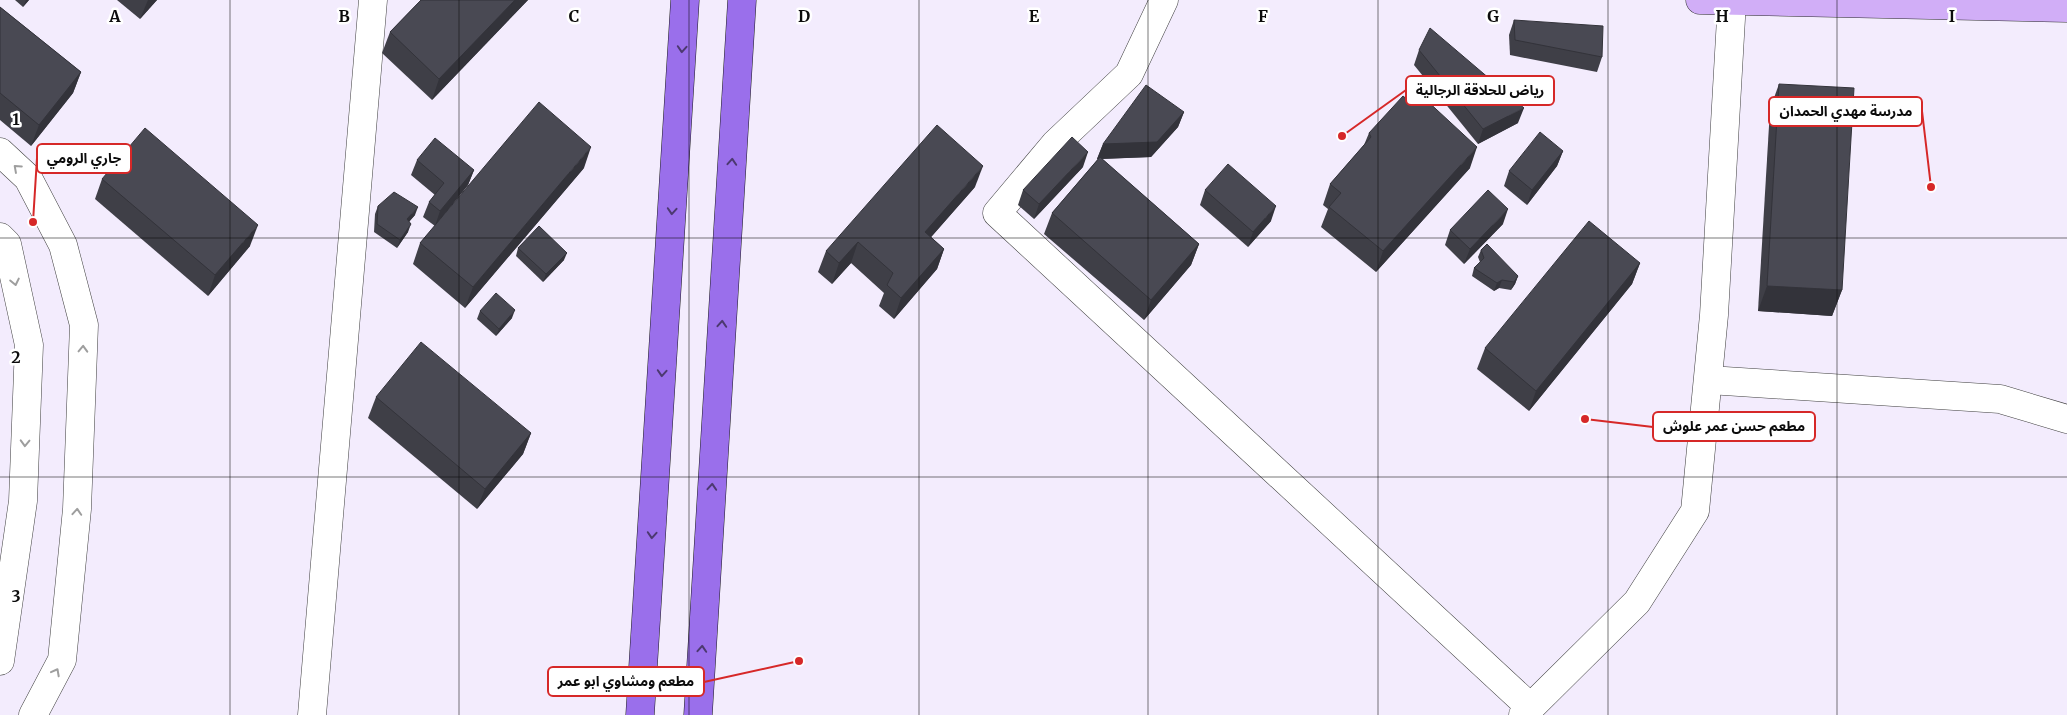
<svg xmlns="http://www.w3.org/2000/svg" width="2067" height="715" font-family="Merriweather,'Noto Sans Arabic',serif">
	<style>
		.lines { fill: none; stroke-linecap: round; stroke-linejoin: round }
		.street-casing { stroke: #3f3f3f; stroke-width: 29 }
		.secondary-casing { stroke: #2e2e2e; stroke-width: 29 }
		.primary-casing { stroke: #1d1d1d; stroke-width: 29 }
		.street { stroke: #fff; stroke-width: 28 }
		.secondary { stroke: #d1aef7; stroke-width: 28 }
		.primary { stroke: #9a6feb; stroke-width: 28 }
		.wall { fill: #3f3f47 }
		.shaded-wall { fill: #33333a }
		.building { fill: #494953; stroke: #33333a }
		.oneway { stroke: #4c3970 }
		.oneway2 { stroke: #9e9e9e }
		.grid { fill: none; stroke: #0c0c0c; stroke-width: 1; stroke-opacity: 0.55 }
		.grid-label { font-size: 16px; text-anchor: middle; font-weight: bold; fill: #0c0c0c; stroke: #fff; stroke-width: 5; stroke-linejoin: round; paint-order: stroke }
		.leader { fill: none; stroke: #d62828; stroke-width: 2 }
		.callout-dot { fill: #d62828; stroke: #fff; stroke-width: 2 }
		.callout { fill: #fff; stroke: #d62828; stroke-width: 2 }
		.callout-label { font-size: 14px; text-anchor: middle; font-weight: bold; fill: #0c0c0c }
	</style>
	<rect width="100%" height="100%" fill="#f3ecfd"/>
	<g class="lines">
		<defs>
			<g id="street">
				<polyline points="1164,0 1129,74 1055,144 997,213 1530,707"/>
				<polyline points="0,152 28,178 63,245 84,325 77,509 62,660 33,715"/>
				<polyline points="0,237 7,244 29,345 23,501 0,661"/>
				<polyline points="1709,380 2000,399 2067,419"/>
				<polyline points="312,715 373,0"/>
				<polyline points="1523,715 1637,602 1695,511 1714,315 1732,1"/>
			</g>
			<polyline id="secondary" points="1700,0 2067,8"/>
			<g id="primary">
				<polyline points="640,715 685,0"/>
				<polyline points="698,715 742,0"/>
			</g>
		</defs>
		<!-- street casing -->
		<use href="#street" class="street-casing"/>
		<!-- secondary casing -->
		<use href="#secondary" class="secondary-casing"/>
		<!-- primary casing -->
		<use href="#primary" class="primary-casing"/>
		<!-- street -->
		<use href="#street" class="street"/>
		<!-- secondary -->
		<use href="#secondary" class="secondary"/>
		<!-- primary -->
		<use href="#primary" class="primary"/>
	</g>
	<!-- wall -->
	<g class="wall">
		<polygon points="15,0 29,0 23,7"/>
		<polygon points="117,0 157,0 140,19"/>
		<polygon points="421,0 528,0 432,100 382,53 390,32"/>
		<polygon points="0,7 81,72 73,93 31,146 0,120"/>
		<polygon points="1514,20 1602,57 1597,72 1510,55 1509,35"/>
		<polygon points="1419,50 1518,123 1478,144 1414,65"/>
		<polygon points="1779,84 1842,290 1832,316 1758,311 1770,109"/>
		<polygon points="1184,112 1178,127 1151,157 1102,159 1199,244 1191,265 1144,320 1044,234 1052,213 1098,159 1097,159 1103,144"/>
		<polygon points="1369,133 1470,168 1376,272 1321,227 1328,209 1323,205 1330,184 1364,145"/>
		<polygon points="1563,151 1557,166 1527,205 1504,186 1509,171"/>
		<polygon points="417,160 474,170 468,185 438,222 584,168 465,308 413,264 420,243 435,226 423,217 429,202 435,195 411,175"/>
		<polygon points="1083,167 1034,219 1018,205 1023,190"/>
		<polygon points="102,179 250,246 208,296 95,199"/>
		<polygon points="975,187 931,237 944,249 937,269 894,319 879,306 884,293 851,263 832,284 818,272 826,251"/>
		<polygon points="1205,190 1271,221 1248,247 1200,205"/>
		<polygon points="378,206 415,215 409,222 408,232 397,248 374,232 375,214"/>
		<polygon points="1503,224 1464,264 1445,245 1450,230"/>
		<polygon points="518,248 564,260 543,282 516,256"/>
		<polygon points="1481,250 1518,276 1515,284 1511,290 1499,288 1494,291 1472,276 1474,268 1480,262 1478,257"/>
		<polygon points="1640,263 1632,284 1529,411 1477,369 1485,348"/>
		<polygon points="480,311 512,318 496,336 477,319"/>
		<polygon points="376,397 531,433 523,454 477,509 368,418"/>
	</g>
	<!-- shaded-wall -->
	<g class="shaded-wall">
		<polygon points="26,0 29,0 23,7"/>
		<polygon points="148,0 157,0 140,19"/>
		<polygon points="515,0 528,0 432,100 439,79"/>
		<polygon points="81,72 73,93 31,146 39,125"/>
		<polygon points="1524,108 1518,123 1478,144 1483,129"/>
		<polygon points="1184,112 1178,127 1151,157 1097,159 1103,144"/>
		<polygon points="591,147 584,168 465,308 473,287"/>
		<polygon points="1477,147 1470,168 1376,272 1383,251"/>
		<polygon points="1563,151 1557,166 1527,205 1532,190"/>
		<polygon points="1088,152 1083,167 1034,219 1039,204"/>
		<polygon points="983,166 975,187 918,252 925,232"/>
		<polygon points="474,170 468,185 435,226 440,211"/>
		<polygon points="1276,206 1271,221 1248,247 1253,232"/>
		<polygon points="418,207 415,215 404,227 407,219"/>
		<polygon points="1508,209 1503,224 1464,264 1470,249"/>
		<polygon points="411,224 408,232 397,248 400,240"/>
		<polygon points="258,225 250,246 208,296 215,275"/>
		<polygon points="858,242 851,263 832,284 839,263"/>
		<polygon points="1199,244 1191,265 1144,320 1151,300"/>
		<polygon points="944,249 937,269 894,319 901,298"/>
		<polygon points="567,253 564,260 543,282 546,274"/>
		<polygon points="1640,263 1632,284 1529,411 1536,391"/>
		<polygon points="1518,276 1515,284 1511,290 1514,282"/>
		<polygon points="1502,280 1499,288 1494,291 1497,283"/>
		<polygon points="1767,286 1842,290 1832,316 1758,311"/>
		<polygon points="515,310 512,318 496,336 499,329"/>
		<polygon points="531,433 523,454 477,509 485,489"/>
	</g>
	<!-- building -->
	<g class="building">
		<polygon points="421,0 515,0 439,79 390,32"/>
		<polygon points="0,7 81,72 39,125 0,93"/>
		<polygon points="1514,20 1603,26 1602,57 1515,40"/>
		<polygon points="1430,28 1524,108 1483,129 1419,50"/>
		<polygon points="1779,84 1854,88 1842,290 1767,286"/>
		<polygon points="1146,85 1184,112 1157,142 1103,144"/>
		<polygon points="1403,96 1414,105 1423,97 1477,147 1383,251 1329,207 1341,193 1330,184 1371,137 1369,133"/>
		<polygon points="539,102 591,147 473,287 420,243"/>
		<polygon points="937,125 983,166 925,232 944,249 901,298 887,285 893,273 858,242 839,263 826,251"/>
		<polygon points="145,128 258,225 215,275 102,179"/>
		<polygon points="1540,132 1563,151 1532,190 1509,171"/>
		<polygon points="1072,137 1088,152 1039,204 1023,190"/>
		<polygon points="435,138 474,170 440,211 429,202 444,183 417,160"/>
		<polygon points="1100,157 1199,244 1151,300 1052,213"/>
		<polygon points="1228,164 1276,206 1253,232 1205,190"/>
		<polygon points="1488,190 1508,209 1470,249 1450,230"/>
		<polygon points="394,192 418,207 407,219 411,224 400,240 377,224 378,206"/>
		<polygon points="1589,221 1640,263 1536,391 1485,348"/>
		<polygon points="539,226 567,253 546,274 518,248"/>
		<polygon points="1487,244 1518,276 1514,282 1502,280 1497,283 1474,268 1484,258 1481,250"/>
		<polygon points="496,293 515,310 499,329 480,311"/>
		<polygon points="421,342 531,433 485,489 376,397"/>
	</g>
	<!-- one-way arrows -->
	<defs><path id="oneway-chevron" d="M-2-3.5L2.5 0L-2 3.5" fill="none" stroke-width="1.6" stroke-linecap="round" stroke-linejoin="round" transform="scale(1.25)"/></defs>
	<g class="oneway">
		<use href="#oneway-chevron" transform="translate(682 49) rotate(94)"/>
		<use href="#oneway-chevron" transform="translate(732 162) rotate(-86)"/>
		<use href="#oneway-chevron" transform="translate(672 211) rotate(94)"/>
		<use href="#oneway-chevron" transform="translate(722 324) rotate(-86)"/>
		<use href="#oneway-chevron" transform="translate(662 373) rotate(94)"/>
		<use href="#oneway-chevron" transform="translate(712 487) rotate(-86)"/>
		<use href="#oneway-chevron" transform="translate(652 535) rotate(94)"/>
		<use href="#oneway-chevron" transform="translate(702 649) rotate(-86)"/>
	</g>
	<g class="oneway2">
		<use href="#oneway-chevron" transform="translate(17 168) rotate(-138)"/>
		<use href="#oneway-chevron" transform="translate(15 282) rotate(78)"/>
		<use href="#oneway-chevron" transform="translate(83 349) rotate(-88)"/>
		<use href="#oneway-chevron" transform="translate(25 443) rotate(92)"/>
		<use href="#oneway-chevron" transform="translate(77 512) rotate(-86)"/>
		<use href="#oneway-chevron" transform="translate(56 672) rotate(-62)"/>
	</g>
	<!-- grid -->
	<path class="grid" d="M230 0V715M459 0V715M689 0V715M919 0V715M1148 0V715M1378 0V715M1608 0V715M1837 0V715M0 238H2067M0 477H2067"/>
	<g class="grid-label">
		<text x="115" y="22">A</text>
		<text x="344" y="22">B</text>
		<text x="574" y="22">C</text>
		<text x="804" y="22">D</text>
		<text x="1034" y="22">E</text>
		<text x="1263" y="22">F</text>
		<text x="1493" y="22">G</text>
		<text x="1722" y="22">H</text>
		<text x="1952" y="22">I</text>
		<text x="16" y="125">1</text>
		<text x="16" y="363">2</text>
		<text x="16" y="602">3</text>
	</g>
	<!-- callouts -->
	<path class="leader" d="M1342 136L1406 90M1931 187L1922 111M33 222L37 158M1585 419L1653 427M799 661L704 682"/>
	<g class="callout-dot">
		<circle cx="1342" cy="136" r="5"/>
		<circle cx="1931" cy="187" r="5"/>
		<circle cx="33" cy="222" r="5"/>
		<circle cx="1585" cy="419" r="5"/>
		<circle cx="799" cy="661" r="5"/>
	</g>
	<g class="callout">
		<rect x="1406" y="76" width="148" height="29" rx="5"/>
		<rect x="1769" y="97" width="153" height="29" rx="5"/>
		<rect x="37" y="144" width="94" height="29" rx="5"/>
		<rect x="1653" y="412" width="162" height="29" rx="5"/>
		<rect x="548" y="667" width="156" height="29" rx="5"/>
	</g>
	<g class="callout-label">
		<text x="1480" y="95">رياض للحلاقة الرجالية</text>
		<text x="1846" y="116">مدرسة مهدي الحمدان</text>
		<text x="84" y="163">جاري الرومي</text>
		<text x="1734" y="431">مطعم حسن عمر علوش</text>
		<text x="626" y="686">مطعم ومشاوي ابو عمر</text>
	</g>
</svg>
